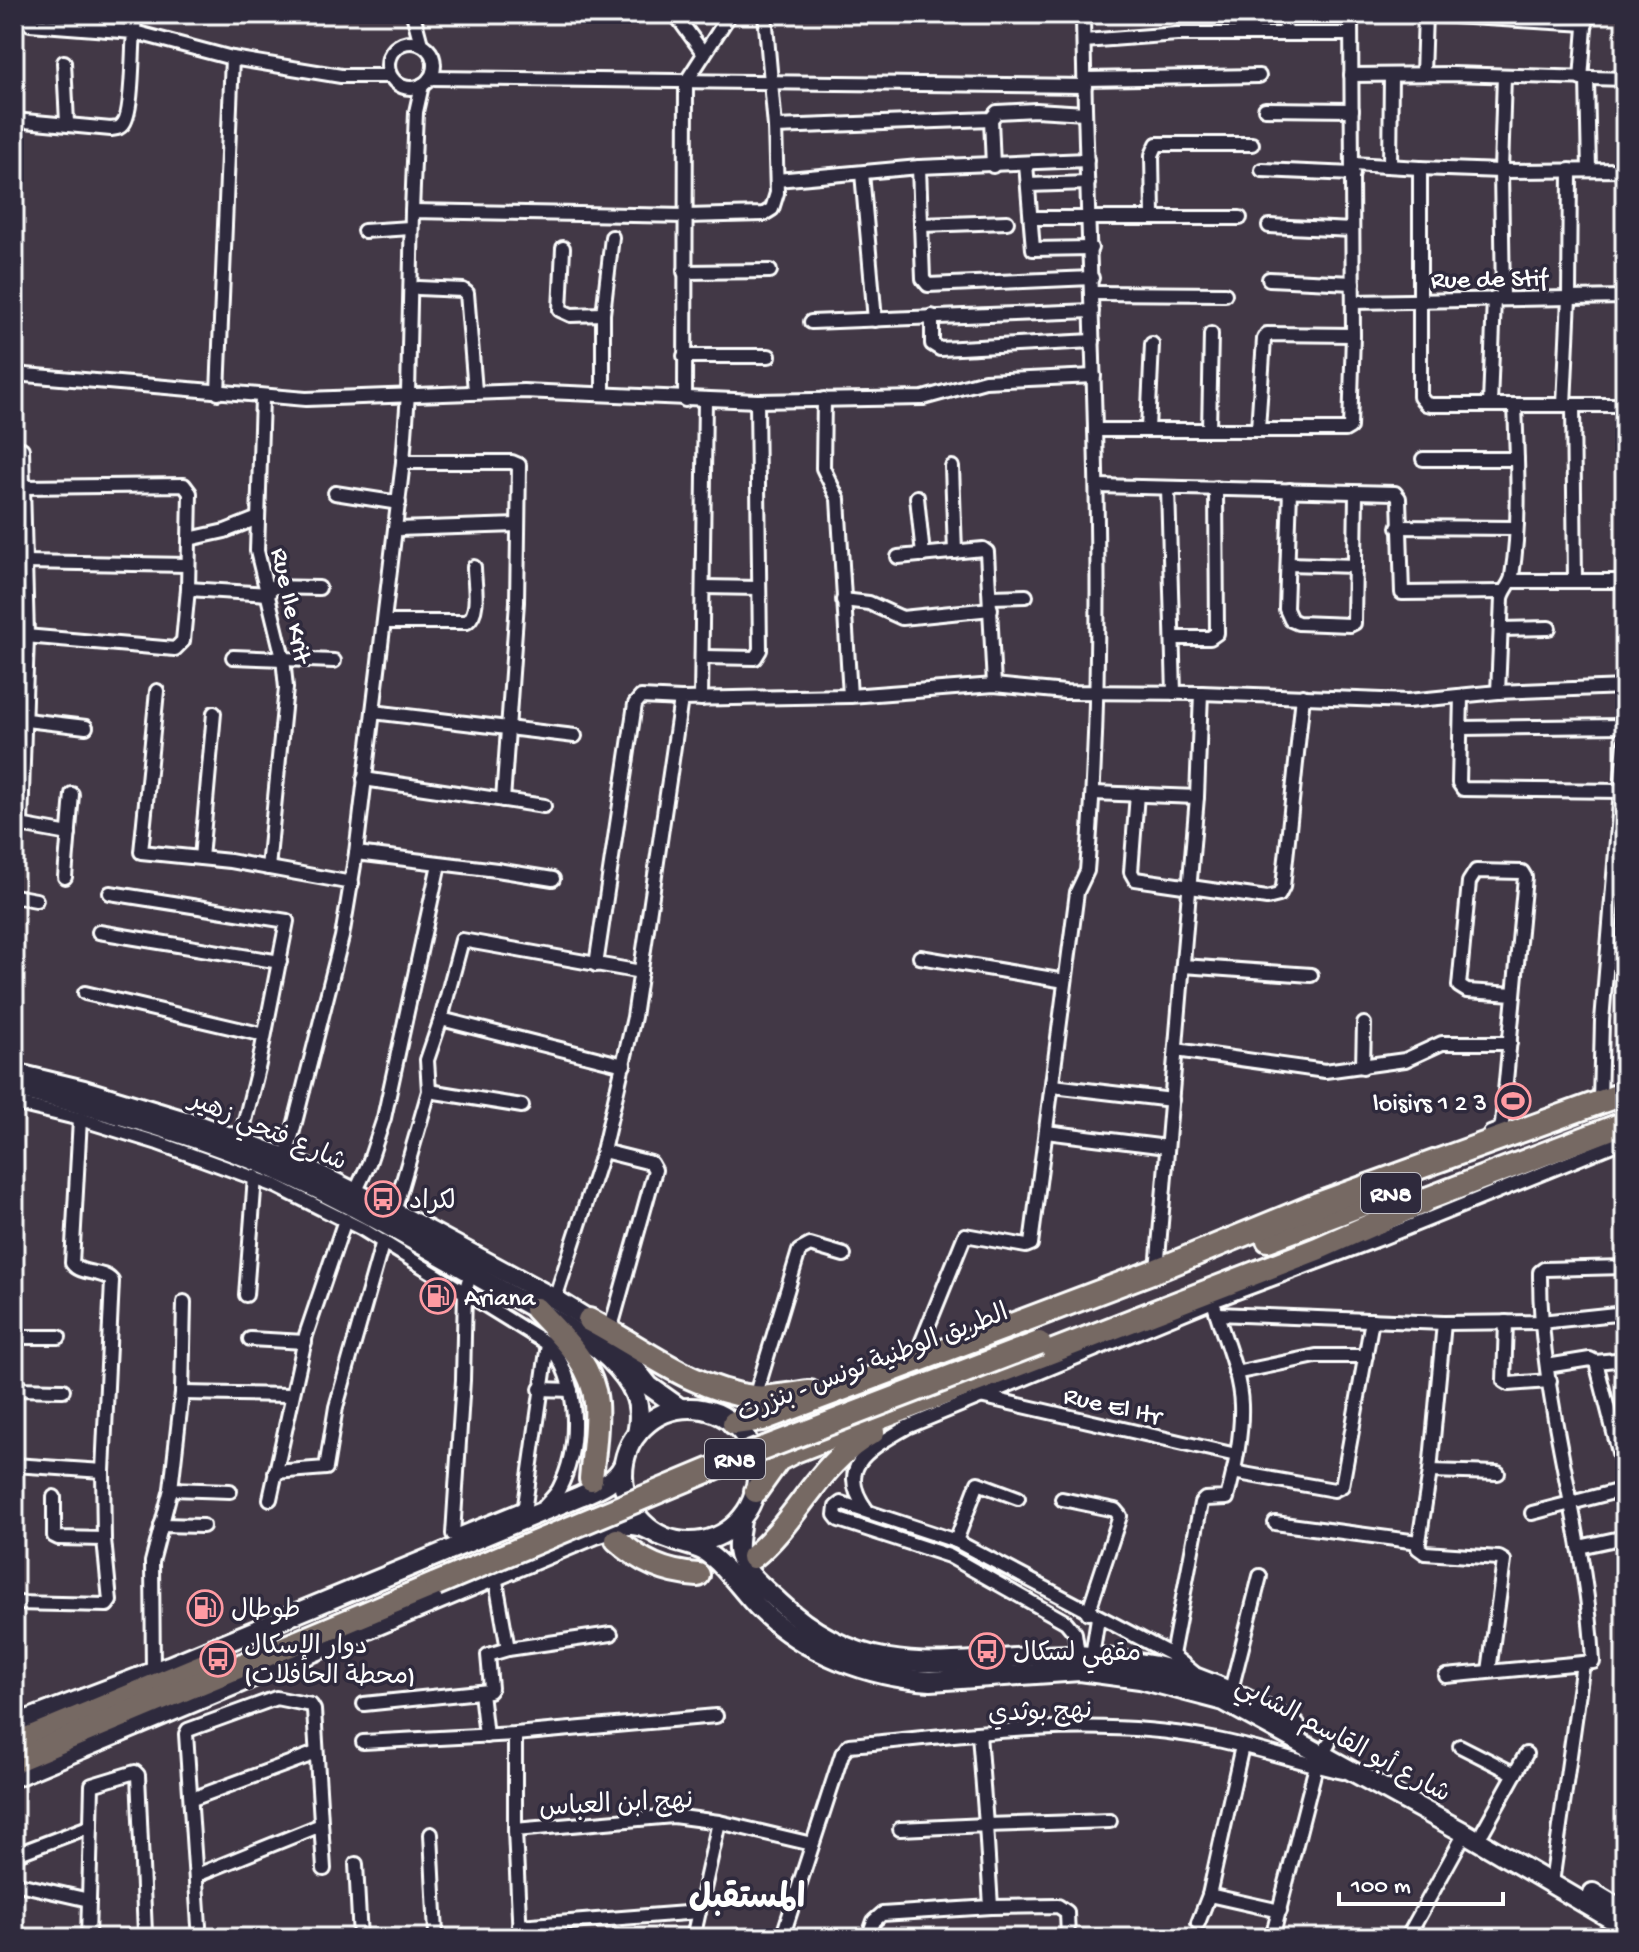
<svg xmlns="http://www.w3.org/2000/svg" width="1639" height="1952" font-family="'Gochi Hand','Playpen Sans Arabic',sans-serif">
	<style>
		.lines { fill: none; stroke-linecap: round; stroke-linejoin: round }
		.street-casing { stroke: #fff; stroke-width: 18 }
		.secondary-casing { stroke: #fff; stroke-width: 24 }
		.highway-casing { stroke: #fff; stroke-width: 28 }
		.street { stroke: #2f2a3d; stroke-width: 12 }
		.secondary { stroke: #2f2a3d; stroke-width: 18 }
		.highway { stroke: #766964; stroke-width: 22 }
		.highway-bridge-casing { stroke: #fff; stroke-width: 28; stroke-linecap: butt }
		.highway-bridge { stroke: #766964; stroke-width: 22 }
		.labels { text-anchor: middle; stroke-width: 7; stroke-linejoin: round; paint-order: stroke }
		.shield { fill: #2f2a3d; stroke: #c1bfc5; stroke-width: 2 }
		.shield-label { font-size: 24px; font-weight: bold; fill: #fff }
		.street-label { font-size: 26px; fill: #fff; stroke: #2f2a3d }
		.poi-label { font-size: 26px; fill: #fff; stroke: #2f2a3d; text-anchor: start }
		.district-label { font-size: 34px; font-weight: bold; fill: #fff; stroke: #2f2a3d }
	</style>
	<rect width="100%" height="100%" fill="#423846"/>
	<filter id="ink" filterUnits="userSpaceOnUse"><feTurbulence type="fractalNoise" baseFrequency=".0125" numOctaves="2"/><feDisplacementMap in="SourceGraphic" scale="16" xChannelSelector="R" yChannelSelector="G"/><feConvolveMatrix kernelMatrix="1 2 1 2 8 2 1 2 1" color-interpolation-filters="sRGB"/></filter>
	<g filter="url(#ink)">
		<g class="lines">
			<defs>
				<g id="street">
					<polyline points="135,14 134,32 232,58 341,76 390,76"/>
					<polyline points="413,14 421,44"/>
					<polyline points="675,14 704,54"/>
					<polyline points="1284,14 1286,33"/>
					<polyline points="1419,14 1586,24"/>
					<polyline points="1026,15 1044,14"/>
					<polyline points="1084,41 1177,34 1351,34"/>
					<circle cx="411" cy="65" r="23"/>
					<polyline points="64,62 67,123"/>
					<polyline points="1423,74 1425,14"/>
					<polyline points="1351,75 1452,74 1625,79"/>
					<polyline points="430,78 1085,86"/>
					<polyline points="1587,78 1589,170"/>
					<polyline points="1085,79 1259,76"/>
					<polyline points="1581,79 1586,14"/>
					<polyline points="1265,109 1352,110"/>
					<polyline points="991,119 993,166"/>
					<path d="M14 120 111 129C117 128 119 129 123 124 133 114 132 49 134 32L30 24"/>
					<polyline points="775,127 991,119 997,112 1036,110 1085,113"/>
					<polyline points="1026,164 1033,249 1091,248"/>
					<polyline points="1353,164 1420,168"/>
					<polyline points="1390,166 1391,75"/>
					<polyline points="919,167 923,279 928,285 1092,278"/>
					<polyline points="1262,170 1353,174"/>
					<polyline points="1625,170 1501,171 1420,168 1420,397 1426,404 1431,405 1625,405"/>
					<polyline points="862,173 875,320"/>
					<polyline points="777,180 919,167 1087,160"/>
					<polyline points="1028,185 1088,183"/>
					<polyline points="412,211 416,112 422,85"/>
					<polyline points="1153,217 1152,155 1157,144 1252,144"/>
					<polyline points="1031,218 1240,218"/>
					<polyline points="921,225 1007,222"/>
					<polyline points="1269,226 1352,230"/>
					<polyline points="364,231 410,228"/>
					<polyline points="563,248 560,310 571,315 603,314"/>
					<polyline points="684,272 770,271"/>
					<polyline points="1269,279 1353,283"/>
					<polyline points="418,288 463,290 467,293 475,391"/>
					<polyline points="1092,293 1225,294"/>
					<polyline points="1503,297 1501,171 1504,76"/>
					<polyline points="1353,302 1625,297"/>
					<polyline points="932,316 932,344 940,349 1093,341"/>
					<polyline points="811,322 1092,311"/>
					<polyline points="684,356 769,356"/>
					<polyline points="14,374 306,399 523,391 757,401 923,398 985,381 1094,376"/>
					<polyline points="218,393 232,58"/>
					<polyline points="603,394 603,314 612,237"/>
					<polyline points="262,398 257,551 283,658 286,688 268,868"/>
					<polyline points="824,399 823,468 838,499 850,696"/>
					<polyline points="685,400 686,82 730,14"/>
					<polyline points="1490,404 1494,298"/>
					<polyline points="1564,405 1569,298 1570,170"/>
					<polyline points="1573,405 1575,580"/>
					<polyline points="1148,429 1152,344"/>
					<polyline points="1258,429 1264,339 1267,334 1353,335"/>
					<polyline points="1095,430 1345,430 1350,427 1353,335 1351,14"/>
					<polyline points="1209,430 1211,334"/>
					<polyline points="1423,459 1517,459"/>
					<polyline points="403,462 512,462 519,465 517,602 503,800"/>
					<polyline points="952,467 955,552"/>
					<polyline points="1097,486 1395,493 1399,498 1402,593 1503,592"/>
					<polyline points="1168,488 1174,693"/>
					<polyline points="1290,490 1286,609 1291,620 1298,623 1350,625 1354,623 1356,494"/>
					<polyline points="335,493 399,503"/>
					<polyline points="917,497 923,555"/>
					<polyline points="1398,527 1515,528"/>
					<polyline points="397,529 518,525"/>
					<polyline points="189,539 225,531 258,518"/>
					<polyline points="898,557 983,549 987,552 994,685"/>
					<polyline points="25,562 188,565"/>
					<polyline points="1288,564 1355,566"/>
					<polyline points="1511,581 1625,581"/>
					<polyline points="267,587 319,588"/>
					<polyline points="704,587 759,588"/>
					<polyline points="188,589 269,594"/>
					<polyline points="991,597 1026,596"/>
					<polyline points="843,600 869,603 902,618 991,609"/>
					<path d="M385 622H467C481 612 474 583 474 567"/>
					<polyline points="1501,629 1549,628"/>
					<polyline points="14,635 175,649 183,641 188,589 190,493 184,485 23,487"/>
					<polyline points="1173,638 1210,638 1217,633 1216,488"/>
					<polyline points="233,657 334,661"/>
					<polyline points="703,657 755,658 760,650 757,401"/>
					<polyline points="157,691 141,852 230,861 352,883"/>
					<path d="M1498 692 1502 598C1504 589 1511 584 1512 576 1521 520 1517 461 1515 405"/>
					<polyline points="1461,696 1459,783 1463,789 1622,791"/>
					<polyline points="701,699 705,400"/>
					<polyline points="373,712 575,736"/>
					<polyline points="26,720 86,727"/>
					<polyline points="1461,728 1625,726"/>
					<polyline points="364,779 544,806"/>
					<polyline points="1093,793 1197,797"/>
					<polyline points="1137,794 1131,872 1135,879 1267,898 1279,895 1283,887 1303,696"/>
					<polyline points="14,824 69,834"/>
					<polyline points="21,825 27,636 22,449"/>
					<polyline points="356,853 497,870 553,879"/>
					<polyline points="201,858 214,713"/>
					<polyline points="65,877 72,794"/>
					<polyline points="110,893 287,921 259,1064 240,1141"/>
					<polyline points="14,896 36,900"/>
					<polyline points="99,932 280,962"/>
					<polyline points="920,957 1065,981"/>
					<polyline points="596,965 635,704 641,697 681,699"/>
					<polyline points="1183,966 1311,975"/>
					<polyline points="85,993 264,1035"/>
					<polyline points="441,1019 624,1065"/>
					<polyline points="1176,1050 1325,1071 1405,1060 1442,1043 1510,1043"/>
					<polyline points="1363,1067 1364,1024"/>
					<polyline points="1053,1086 1172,1100"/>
					<polyline points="429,1091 522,1106"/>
					<polyline points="1600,1102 1602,1021 1625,742"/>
					<path d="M14 1103 80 1119 158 1143 276 1186 362 1229 548 1344C580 1380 581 1446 559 1489 555 1496 548 1502 543 1508"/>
					<polyline points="1046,1132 1167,1147"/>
					<polyline points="1490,1133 1500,1129 1502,1124 1525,877 1522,872 1476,871 1469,882 1459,986 1467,991 1514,994"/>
					<polyline points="603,1151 651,1163 655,1170 610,1331"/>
					<polyline points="286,1158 342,937 356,853 403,462 408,394 412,211 686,216 764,214 772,209 777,193 775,127 765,14"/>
					<polyline points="355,1193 369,1163 384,1118 439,864"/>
					<polyline points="394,1212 429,1091 427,1060 441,1019 462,940 641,972"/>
					<polyline points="1157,1270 1197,797 1201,693"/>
					<polyline points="471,1272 465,1292 463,1380 453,1534 458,1535 522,1509 525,1505 548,1344"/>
					<polyline points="246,1295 255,1177"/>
					<polyline points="555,1299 603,1151 634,1017 681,699 850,696 994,685 1065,692 1201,693 1408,701 1498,692 1625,687"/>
					<polyline points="1217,1314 1444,1323 1541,1322 1625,1313"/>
					<polyline points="1506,1322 1504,1381 1509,1384 1550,1381"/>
					<polyline points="1444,1323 1430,1471 1418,1548 1425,1553 1499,1558 1504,1561 1489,1671"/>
					<polyline points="14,1337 59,1337"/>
					<polyline points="250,1339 305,1342"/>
					<path d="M914 1361 965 1235 1026 1246 1031 1244 1077 892 1087 871C1111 585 1087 300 1083 14"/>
					<polyline points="1596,1362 1625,1359"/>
					<polyline points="1547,1366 1590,1359 1596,1362 1625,1476"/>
					<polyline points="1235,1373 1316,1356 1366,1356"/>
					<polyline points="14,1389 63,1390"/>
					<polyline points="540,1389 571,1390"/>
					<polyline points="182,1393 291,1395"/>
					<polyline points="980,1396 1236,1455"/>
					<polyline points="755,1397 799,1251 810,1245 844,1255"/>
					<polyline points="14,1465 103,1471"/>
					<polyline points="1430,1471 1498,1473"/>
					<polyline points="275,1472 326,1468 336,1407 383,1241"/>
					<polyline points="1233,1472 1334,1490 1342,1486 1372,1320"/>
					<polyline points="171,1489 230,1491"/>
					<polyline points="54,1497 54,1536 58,1538 104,1539"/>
					<polyline points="270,1499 306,1335 345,1220"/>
					<polyline points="1062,1499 1115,1510 1120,1516 1088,1613"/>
					<path d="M866 1509C834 1465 872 1448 907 1427L1213 1301 1382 1238 1625 1140"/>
					<polyline points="1532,1513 1625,1489"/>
					<polyline points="1275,1523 1418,1542"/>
					<polyline points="161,1525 203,1526"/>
					<polyline points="956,1541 978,1483 1018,1498"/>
					<polyline points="1579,1547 1625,1537"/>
					<polyline points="495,1576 508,1649 611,1634"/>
					<path d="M14 1603 107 1605 110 1601 104 1539 103 1471 112 1281C102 1269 81 1276 72 1263L80 1119"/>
					<path d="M1172 1655 1201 1503 1205 1499 1227 1498C1235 1469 1242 1435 1241 1405 1240 1373 1224 1339 1215 1308"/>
					<polyline points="1079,1662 1075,1633 1066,1622 949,1556 839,1520 835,1515 836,1507 841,1503 956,1541 1172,1655 1194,1673"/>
					<polyline points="1091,1662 1098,1618"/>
					<polyline points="153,1672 152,1562 171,1489 182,1393 184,1302"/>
					<path d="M1446 1676 1593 1662C1587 1531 1539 1403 1540 1272L1544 1269 1625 1267"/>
					<polyline points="1231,1690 1260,1576"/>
					<polyline points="481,1692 486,1736"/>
					<polyline points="364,1704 489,1691 491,1688 488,1655 508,1649"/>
					<polyline points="515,1734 515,1830 520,1938"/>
					<polyline points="979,1734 986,1825 1110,1821"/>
					<polyline points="363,1742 515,1734 716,1716"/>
					<polyline points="1460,1746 1515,1774"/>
					<polyline points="192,1799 316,1753"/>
					<polyline points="515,1830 673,1816 719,1822 812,1844"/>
					<polyline points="1483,1831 1526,1754"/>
					<polyline points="431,1834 436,1934 439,1938"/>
					<polyline points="14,1855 91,1826"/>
					<polyline points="356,1864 360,1938"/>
					<polyline points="197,1875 321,1825"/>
					<polyline points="14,1883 89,1900"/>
					<polyline points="1552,1883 1583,1663"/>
					<polyline points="1209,1895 1280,1911"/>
					<polyline points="991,1907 1058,1906 1067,1912 1068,1938"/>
					<polyline points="1198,1923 1209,1895 1242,1746"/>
					<polyline points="199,1926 186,1734 188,1730 276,1698 311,1705 314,1710 324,1869"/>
					<polyline points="519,1926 699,1912"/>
					<polyline points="88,1938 92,1785 135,1772 138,1775 145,1933 141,1937 122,1938"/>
					<polyline points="693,1938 719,1822"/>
					<path d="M782 1938 842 1754 849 1745C966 1735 1090 1715 1207 1738 1253 1746 1298 1762 1343 1772"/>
					<polyline points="868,1938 874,1921 882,1914 991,1907 986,1825 900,1829"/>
					<polyline points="1272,1938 1316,1766 1329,1743"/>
					<polyline points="1407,1938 1465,1833"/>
				</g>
				<g id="secondary">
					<polyline points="14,1073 84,1090 192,1123 286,1158 394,1212 555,1299 589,1320 616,1345 649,1386 680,1408"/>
					<path d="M14 1088C89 1105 164 1126 236 1153 327 1188 412 1239 496 1287 534 1309 577 1328 609 1359 632 1382 644 1402 637 1434"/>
					<circle cx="690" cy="1475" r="67"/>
					<path d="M741 1520C740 1529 737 1540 738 1550 740 1570 765 1589 779 1602 874 1692 963 1655 1078 1655 1096 1656 1115 1659 1132 1662 1192 1670 1243 1696 1295 1725"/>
					<path d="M675 1541C684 1544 695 1546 704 1551 726 1565 741 1590 759 1608 804 1653 869 1677 931 1681L1080 1671 1140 1679 1224 1701 1465 1833 1625 1927"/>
					<path d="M14 1725 169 1666 580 1496C598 1488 614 1483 623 1466"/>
					<path d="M14 1777 596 1534C626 1525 631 1519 659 1535"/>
					<polyline points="1593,1893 1625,1912"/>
				</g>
				<g id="highway">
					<polyline points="1411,1205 1625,1123"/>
					<polyline points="1268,1240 1385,1196"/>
					<path d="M536 1309C561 1336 593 1364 596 1403 598 1428 593 1455 591 1479"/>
					<path d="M589 1320C641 1347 693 1390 753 1397 771 1399 792 1394 810 1392"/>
					<polyline points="734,1423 763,1419 1157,1270 1318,1204 1625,1093"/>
					<polyline points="756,1491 778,1460 795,1451 1317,1249 1423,1202"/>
					<path d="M617 1540C641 1562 665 1573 698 1575"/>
					<path d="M753 1557C798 1520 819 1461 873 1432"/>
					<polyline points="29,1738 204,1665"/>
					<polyline points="14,1761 436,1584"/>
				</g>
			</defs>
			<!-- street casing -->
			<use href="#street" class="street-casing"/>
			<!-- secondary casing -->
			<use href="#secondary" class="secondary-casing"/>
			<!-- highway casing -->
			<use href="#highway" class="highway-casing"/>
			<!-- street -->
			<use href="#street" class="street"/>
			<!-- secondary -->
			<use href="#secondary" class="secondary"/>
			<!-- highway -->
			<use href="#highway" class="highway"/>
			<defs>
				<polyline id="highway-bridge" points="436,1584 741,1457 1039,1343"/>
			</defs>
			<!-- highway-bridge casing -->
			<use href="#highway-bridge" class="highway-bridge-casing"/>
			<!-- highway-bridge -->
			<use href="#highway-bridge" class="highway-bridge"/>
		</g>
	</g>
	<!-- icons -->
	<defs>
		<symbol id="stadium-ring" viewBox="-11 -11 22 22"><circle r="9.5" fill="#2f2a3d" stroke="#ff9aa2" stroke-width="1.5"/><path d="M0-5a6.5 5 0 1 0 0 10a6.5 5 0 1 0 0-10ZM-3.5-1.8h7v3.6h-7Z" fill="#ff9aa2"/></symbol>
		<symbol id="bus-ring" viewBox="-11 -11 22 22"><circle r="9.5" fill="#2f2a3d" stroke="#ff9aa2" stroke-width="1.5"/><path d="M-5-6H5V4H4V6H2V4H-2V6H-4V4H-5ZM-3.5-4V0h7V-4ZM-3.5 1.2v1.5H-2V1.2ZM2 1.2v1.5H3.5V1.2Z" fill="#ff9aa2"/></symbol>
		<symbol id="fuel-ring" viewBox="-11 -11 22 22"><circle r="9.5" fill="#2f2a3d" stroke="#ff9aa2" stroke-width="1.5"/><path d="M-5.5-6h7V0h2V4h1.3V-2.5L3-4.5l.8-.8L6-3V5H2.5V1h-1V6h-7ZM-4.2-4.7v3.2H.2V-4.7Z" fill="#ff9aa2"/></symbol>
	</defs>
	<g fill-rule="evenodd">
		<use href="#stadium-ring" x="1493" y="1081" width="40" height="40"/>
		<use href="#bus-ring" x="363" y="1179" width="40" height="40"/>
		<use href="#fuel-ring" x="418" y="1276" width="40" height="40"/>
		<use href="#fuel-ring" x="185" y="1588" width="40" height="40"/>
		<use href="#bus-ring" x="967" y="1631" width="40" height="40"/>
		<use href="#bus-ring" x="198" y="1639" width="40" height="40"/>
	</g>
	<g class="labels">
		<!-- shield labels -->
		<g class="shield">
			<rect x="1361" y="1173" width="60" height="40" rx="6"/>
			<rect x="705" y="1439" width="60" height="40" rx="6"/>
		</g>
		<g class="shield-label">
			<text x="1391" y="1201">RN8</text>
			<text x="735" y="1467">RN8</text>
		</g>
		<!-- street labels -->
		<g class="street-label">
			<text transform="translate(1489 277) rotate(-1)" y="9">Rue de Stif</text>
			<text transform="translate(293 605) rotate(78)" y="9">Rue Ile Krit</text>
			<text transform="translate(269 1129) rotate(23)" y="9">شارع فتحي زهير</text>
			<text transform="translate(872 1361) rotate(-21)" y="9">الطريق الوطنية تونس - بنزرت</text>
			<text transform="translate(1113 1404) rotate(13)" y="9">Rue El Itr</text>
			<text transform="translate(1040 1710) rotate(-2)" y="9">نهج بوثدي</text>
			<text transform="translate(1344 1738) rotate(28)" y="9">شارع أبو القاسم الشابي</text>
			<text transform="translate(616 1802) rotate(-3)" y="9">نهج ابن العباس</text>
		</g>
		<!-- poi labels -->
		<g class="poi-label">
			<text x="1487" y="1110" text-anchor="end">loisirs 1 2 3</text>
			<text x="409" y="1208">لكراد</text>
			<text x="464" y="1305">Ariana</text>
			<text x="231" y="1617">طوطال</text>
			<text x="244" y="1653">دوار الإسكال<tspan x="244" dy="30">(محطة الحافلات)</tspan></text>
			<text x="1013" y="1660">مقهي لسكال</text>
		</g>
		<!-- district labels -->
		<g class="district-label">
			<text x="747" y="1907">المستقبل</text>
		</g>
	</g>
	<!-- margin -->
	<rect width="1639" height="1952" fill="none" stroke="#2f2a3d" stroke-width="48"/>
	<rect x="24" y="24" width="1591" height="1904" fill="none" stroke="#fff" stroke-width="3" filter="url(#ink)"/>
	<!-- scale -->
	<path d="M1339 1892v12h164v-12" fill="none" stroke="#ffffff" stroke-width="4"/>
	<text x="1351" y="1892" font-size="24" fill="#ffffff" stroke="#2f2a3d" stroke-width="6" paint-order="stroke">100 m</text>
</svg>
